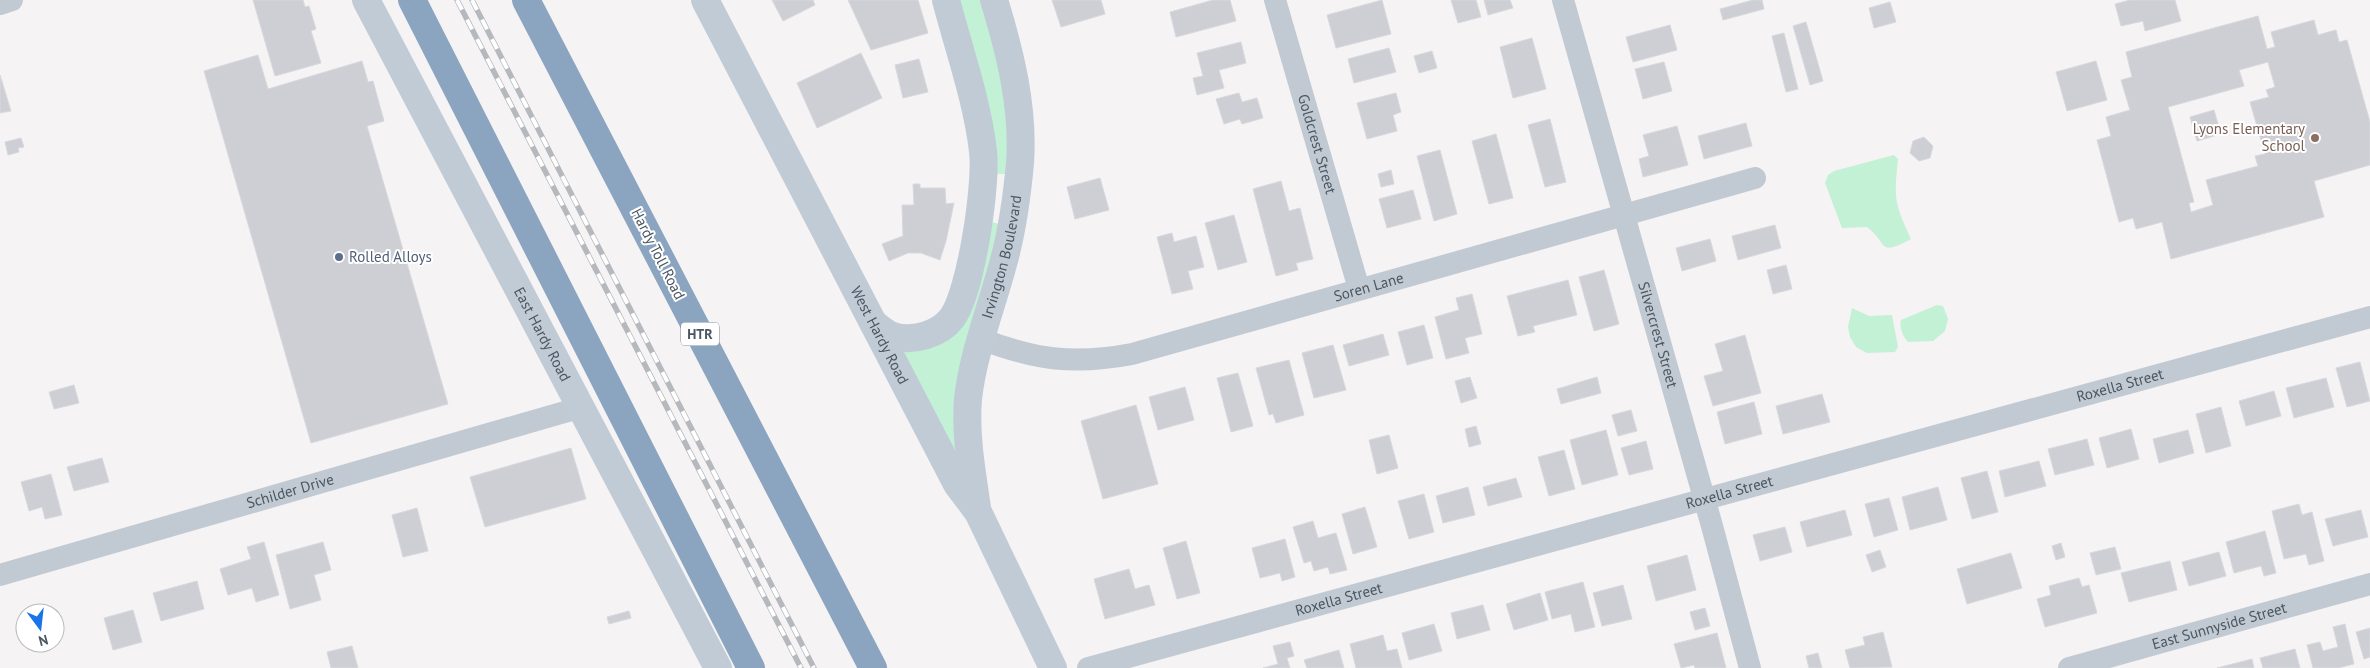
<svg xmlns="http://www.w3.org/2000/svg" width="2370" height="668" font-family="'PT Sans',sans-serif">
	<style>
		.green { fill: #c3f1d5 }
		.building { fill: #cdcfd5; stroke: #d7d9de; fill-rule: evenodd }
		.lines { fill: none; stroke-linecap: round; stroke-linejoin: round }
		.street { stroke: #c1cad2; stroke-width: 22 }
		.secondary { stroke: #c1cbd6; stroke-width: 28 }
		.highway { stroke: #8ba5c1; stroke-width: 28 }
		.rail-casing { stroke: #b5b8bd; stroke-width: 5.5 }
		.rail { stroke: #fff; stroke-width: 4; stroke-dasharray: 11; stroke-linecap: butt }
		.education-dot { fill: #8d6e63; stroke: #fff; stroke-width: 2 }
		.service-dot { fill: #5c6f8a; stroke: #fff; stroke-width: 2 }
		.labels { text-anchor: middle; stroke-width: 4; stroke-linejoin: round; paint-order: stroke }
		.shield { fill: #fff; stroke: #808990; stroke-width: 1 }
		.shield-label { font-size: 14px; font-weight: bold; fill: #4a5661 }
		.education-label { font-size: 15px; fill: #785e54; stroke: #fff; text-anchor: end }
		.street-label { font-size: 15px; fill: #4a5661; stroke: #fff }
		.service-label { font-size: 15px; fill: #4e5e75; stroke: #fff; text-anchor: start }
	</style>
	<rect width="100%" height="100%" fill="#f5f3f3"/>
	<!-- green -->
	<g class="green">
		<polygon points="958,0 984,0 999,58 1008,124 1006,174 995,174"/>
		<path d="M1894 155 1898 159C1894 198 1894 203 1911 239 1877 257 1889 244 1867 227L1842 228 1825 183 1828 175 1834 171Z"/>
		<polygon points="991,222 1000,224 958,448 951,449 902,354 906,348 920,347"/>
		<path d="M1937 305 1943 306 1948 319 1945 331 1933 341 1908 342C1903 337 1899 327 1901 320Z"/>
		<polygon points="1852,308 1869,316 1892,315 1898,347 1895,352 1867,353 1856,347 1850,337 1848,327"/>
	</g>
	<!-- building -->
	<g class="building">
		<polygon points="253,0 303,0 305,7 309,6 316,29 311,31 321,63 275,76"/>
		<polygon points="772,0 813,0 815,5 783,21"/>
		<polygon points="848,0 918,0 928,33 871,50"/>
		<polygon points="1052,0 1101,0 1105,14 1061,27"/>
		<polygon points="1213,0 1230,0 1236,21 1176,37 1170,12"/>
		<polygon points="1382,0 1391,34 1336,48 1327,15"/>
		<polygon points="1451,0 1476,0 1481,17 1458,23"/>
		<polygon points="1484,0 1510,0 1513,8 1488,15"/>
		<polygon points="1753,0 1762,0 1764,9 1723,20 1720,9"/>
		<polygon points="2130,0 2175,0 2181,21 2145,31 2143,21 2121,26 2115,4"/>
		<polygon points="1890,2 1896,22 1874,28 1869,8"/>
		<path d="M2258 16 2267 49 2275 47 2271 32 2314 20 2318 35 2336 30 2339 42 2347 40 2370 122V165L2314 181 2324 217 2171 259 2162 222 2136 229 2133 218 2119 222 2097 140 2111 136 2106 117 2130 110 2121 80 2132 77 2126 52ZM2268 62 2275 87 2266 90 2269 97 2250 102 2265 154 2255 156 2258 166 2206 180 2213 205 2191 212 2189 203 2194 202 2168 107 2244 86 2239 70Z"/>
		<polygon points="1806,22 1823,81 1810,85 1793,26"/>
		<polygon points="1670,25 1677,50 1633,62 1626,37"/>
		<polygon points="1784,33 1798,89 1786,92 1772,36"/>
		<polygon points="1532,38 1546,89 1513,98 1500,47"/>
		<polygon points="1241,42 1246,63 1219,70 1224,88 1197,95 1193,78 1203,76 1197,53"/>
		<polygon points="1389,48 1396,72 1354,83 1348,59"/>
		<polygon points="1432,51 1437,68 1419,73 1414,56"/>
		<polygon points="861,53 882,98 817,128 797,83"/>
		<polygon points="258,55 268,89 362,61 368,82 373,81 384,121 367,126 448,404 311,443 204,71"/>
		<polygon points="919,59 928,92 903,98 895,65"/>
		<polygon points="2096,61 2107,100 2067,111 2056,72"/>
		<polygon points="1664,62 1672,91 1643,99 1635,69"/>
		<polygon points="0,75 11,111 0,113"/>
		<polygon points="1239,93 1242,102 1257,98 1263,118 1242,124 1240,119 1224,124 1216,99"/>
		<polygon points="1396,93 1401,112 1393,115 1397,131 1367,139 1357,103"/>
		<polygon points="2214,110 2221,134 2197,141 2190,117"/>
		<polygon points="1550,119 1566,182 1545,187 1528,125"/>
		<polygon points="1746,123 1752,146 1704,159 1698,136"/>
		<polygon points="1677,126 1688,165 1643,177 1639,159 1649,156 1643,135"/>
		<polygon points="1496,134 1513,198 1489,204 1472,141"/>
		<polygon points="1924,137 1933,146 1930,158 1919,161 1910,153 1913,141"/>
		<polygon points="21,138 24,147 18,148 19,152 8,155 5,142"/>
		<polygon points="1440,150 1457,214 1434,221 1417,156"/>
		<polygon points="1391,170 1394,184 1381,187 1378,174"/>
		<polygon points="1100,178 1109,210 1075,219 1067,187"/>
		<polygon points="1281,181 1289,211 1300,208 1313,259 1296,263 1298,270 1276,276 1253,189"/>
		<polygon points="913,184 920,184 920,188 945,188 946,204 954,203 946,241 940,260 921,253 908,253 889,261 882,244 903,236 902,205 914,205"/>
		<polygon points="1413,190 1421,219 1387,228 1379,199"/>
		<polygon points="1234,215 1247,262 1218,270 1205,223"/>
		<polygon points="1775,225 1781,248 1738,260 1732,236"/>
		<polygon points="1172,233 1174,242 1196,236 1204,267 1188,271 1193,289 1172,294 1157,237"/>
		<polygon points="1710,239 1716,261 1682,271 1676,248"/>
		<polygon points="1786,265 1792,289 1773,294 1767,270"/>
		<polygon points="1604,270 1619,324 1594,331 1579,277"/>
		<polygon points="1568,280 1577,315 1533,326 1535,332 1518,336 1507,296"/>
		<polygon points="1472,294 1482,334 1465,338 1469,353 1446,359 1435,317 1459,310 1456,298"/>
		<polygon points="1424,325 1433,358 1407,365 1398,332"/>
		<polygon points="1383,334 1389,355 1349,366 1343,345"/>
		<polygon points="1745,335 1761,393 1713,406 1704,376 1723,371 1715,344"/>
		<polygon points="1333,345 1346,390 1314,398 1302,353"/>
		<polygon points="1289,360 1304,415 1276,423 1273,414 1269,415 1256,368"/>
		<polygon points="2360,362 2370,401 2347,407 2336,368"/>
		<polygon points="1238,373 1253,426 1231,432 1217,378"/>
		<polygon points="1470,377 1477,398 1461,403 1455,381"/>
		<polygon points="1597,377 1601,393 1561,404 1557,389"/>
		<polygon points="2326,378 2334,407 2294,418 2286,388"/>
		<polygon points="74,385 79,403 54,409 49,392"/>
		<polygon points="1185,387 1194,420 1158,430 1149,397"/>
		<polygon points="2274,391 2281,416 2246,426 2239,401"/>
		<polygon points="1822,394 1830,422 1783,434 1776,406"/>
		<polygon points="1754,402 1762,434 1725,444 1717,412"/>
		<polygon points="1136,405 1158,484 1103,499 1081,421"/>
		<polygon points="2221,407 2231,446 2206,453 2196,414"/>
		<polygon points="1631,410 1637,431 1618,436 1612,415"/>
		<polygon points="1476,426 1481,444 1469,447 1465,429"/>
		<polygon points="2131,429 2139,459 2107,468 2099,438"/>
		<polygon points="1606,430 1618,475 1582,485 1570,440"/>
		<polygon points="2188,430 2194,453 2159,463 2153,439"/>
		<polygon points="1389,435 1398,468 1377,474 1369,440"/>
		<polygon points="2087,439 2094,465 2055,475 2048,449"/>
		<polygon points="1646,441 1653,469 1629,475 1621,448"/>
		<polygon points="571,448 586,499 485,527 470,477"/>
		<polygon points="1564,450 1575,489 1549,496 1538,457"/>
		<polygon points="102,458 109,482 74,491 67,467"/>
		<polygon points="2039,461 2046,486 2005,497 1999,471"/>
		<polygon points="1987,471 1998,512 1972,519 1961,478"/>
		<polygon points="51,474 62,515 45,519 42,507 29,511 21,482"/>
		<polygon points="1516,478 1522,497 1488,506 1483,487"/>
		<polygon points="1468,487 1475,515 1443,523 1436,496"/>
		<polygon points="1938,487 1947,520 1910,530 1902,497"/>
		<polygon points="1424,494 1434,532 1409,539 1398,501"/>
		<polygon points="1889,498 1898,530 1874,537 1865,504"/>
		<polygon points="2299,504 2302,515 2312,512 2324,561 2309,565 2306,554 2284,559 2272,511"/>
		<polygon points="1365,507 1377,547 1353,554 1342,514"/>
		<polygon points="417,508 428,551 403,557 392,515"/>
		<polygon points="1845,510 1852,535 1807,547 1800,522"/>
		<polygon points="2361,510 2368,537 2333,546 2325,519"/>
		<polygon points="1313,521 1318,538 1336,533 1347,570 1330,574 1328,567 1314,571 1311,561 1304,563 1293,527"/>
		<polygon points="1785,527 1792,552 1760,561 1753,535"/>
		<polygon points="2265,531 2276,573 2264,576 2261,566 2234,573 2226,542"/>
		<polygon points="1285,539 1295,577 1282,581 1280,573 1260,578 1252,548"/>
		<polygon points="1186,541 1200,593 1177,599 1163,548"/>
		<polygon points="264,542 279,595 256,602 252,588 228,595 220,569 251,559 247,547"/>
		<polygon points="323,542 331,570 314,575 321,600 290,609 276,555"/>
		<polygon points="2061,543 2065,557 2056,560 2052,546"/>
		<polygon points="2115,547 2121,569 2096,575 2090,553"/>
		<polygon points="1880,550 1886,567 1872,572 1866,555"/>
		<polygon points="2219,552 2226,576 2189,586 2182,562"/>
		<polygon points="2011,553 2022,588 1967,604 1957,569"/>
		<polygon points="1687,555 1696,590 1656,601 1647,566"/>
		<polygon points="2170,561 2177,590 2129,602 2121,573"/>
		<polygon points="1129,569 1135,589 1149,585 1155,605 1105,619 1094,579"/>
		<polygon points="2079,578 2082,587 2089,585 2097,613 2045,627 2037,599 2051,595 2049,586"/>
		<polygon points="197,581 204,609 161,621 153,593"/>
		<polygon points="1583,582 1595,627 1575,632 1571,614 1552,619 1545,592"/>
		<polygon points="1623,585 1632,619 1602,626 1593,593"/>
		<polygon points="1540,593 1548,620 1514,630 1506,604"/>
		<polygon points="1483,605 1490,630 1457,639 1451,613"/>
		<polygon points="1705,608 1710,626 1695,630 1690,612"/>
		<polygon points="133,610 142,642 113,650 104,618"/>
		<polygon points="629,611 631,618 609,624 607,617"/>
		<polygon points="1434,624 1442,651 1409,660 1402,633"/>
		<polygon points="2345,624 2354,664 2338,668 2313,668 2307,645 2320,642 2323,651 2338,647 2333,627"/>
		<polygon points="2370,628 2370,657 2364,659 2356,632"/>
		<polygon points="1883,632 1892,667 1850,668 1845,650 1865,645 1863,637"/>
		<polygon points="1717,633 1726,668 1695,668 1694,665 1681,668 1674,644"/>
		<polygon points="1383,635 1387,651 1397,649 1402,668 1356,668 1350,644"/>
		<polygon points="1290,642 1294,656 1287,658 1290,668 1263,668 1278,664 1273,646"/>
		<polygon points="352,646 358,668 331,668 327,652"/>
		<polygon points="2295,649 2300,668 2263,668 2260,658"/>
		<polygon points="1339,650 1344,668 1307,668 1304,660"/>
		<polygon points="1818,653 1822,668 1809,668 1806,656"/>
		<polygon points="2252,659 2254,668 2217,668"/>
	</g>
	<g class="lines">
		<!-- street -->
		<g class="street">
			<path id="s1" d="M1275 0 1359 289"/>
			<path id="s2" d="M1563 0 1712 526 1750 668"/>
			<polyline points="0,4 12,0"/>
			<path id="s3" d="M981 339C1036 360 1074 365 1132 354L1755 178"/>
			<path id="s4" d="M0 575 582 407"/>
			<path id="s5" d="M1088 668 2370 317"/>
			<path id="s6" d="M2069 668 2370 584"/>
		</g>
		<!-- secondary -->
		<g class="secondary">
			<path id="s7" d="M366 0 718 668"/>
			<path id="s8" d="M705 0 957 484 978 512 1053 668"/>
			<path d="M874 324C880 328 886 334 893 336 912 342 939 335 952 318 971 292 987 184 983 151 977 100 959 50 946 0"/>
			<path id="s9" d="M977 508C972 472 965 436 968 399 973 353 991 309 1003 264 1012 232 1017 196 1020 163 1024 108 1010 52 994 0"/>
		</g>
		<!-- highway -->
		<g class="highway">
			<polyline points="412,0 751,668"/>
			<polyline points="526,0 873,668"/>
		</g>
		<defs>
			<g id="rail">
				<polyline points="457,0 801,668"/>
				<polyline points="472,0 814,668"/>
			</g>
		</defs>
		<!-- rail casing -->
		<use href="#rail" class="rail-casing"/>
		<!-- rail -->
		<use href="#rail" class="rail"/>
	</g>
	<!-- markers -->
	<circle class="education-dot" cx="2315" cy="138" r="5"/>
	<circle class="service-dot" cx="339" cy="257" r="5"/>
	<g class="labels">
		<!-- shield labels -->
		<rect class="shield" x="681" y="322.5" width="38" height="23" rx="4"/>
		<g class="shield-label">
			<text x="700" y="339">HTR</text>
		</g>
		<!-- education labels -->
		<g class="education-label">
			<text x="2305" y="134">Lyons Elementary<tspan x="2305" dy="17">School</tspan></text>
		</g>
		<!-- street labels -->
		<g class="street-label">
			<text dy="5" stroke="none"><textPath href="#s1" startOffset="150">Goldcrest Street</textPath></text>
			<text transform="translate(658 254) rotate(63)" y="5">Hardy Toll Road</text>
			<text dy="5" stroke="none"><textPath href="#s9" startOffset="256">Irvington Boulevard</textPath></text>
			<text dy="5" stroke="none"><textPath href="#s3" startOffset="400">Soren Lane</textPath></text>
			<text dy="5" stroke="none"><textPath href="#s7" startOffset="378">East Hardy Road</textPath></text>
			<text dy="5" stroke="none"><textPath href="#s8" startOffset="378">West Hardy Road</textPath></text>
			<text dy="5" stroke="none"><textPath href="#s2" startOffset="348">Silvercrest Street</textPath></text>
			<text dy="5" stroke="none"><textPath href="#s5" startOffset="1070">Roxella Street</textPath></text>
			<text dy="5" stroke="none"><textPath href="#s4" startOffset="302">Schilder Drive</textPath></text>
			<text dy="5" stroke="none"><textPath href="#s5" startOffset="665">Roxella Street</textPath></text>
			<text dy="5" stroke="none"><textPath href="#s5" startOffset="260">Roxella Street</textPath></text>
			<text dy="5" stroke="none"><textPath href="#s6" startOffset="156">East Sunnyside Street</textPath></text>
		</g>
		<!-- service labels -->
		<g class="service-label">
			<text x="349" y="262">Rolled Alloys</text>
		</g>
	</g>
	<!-- north arrow -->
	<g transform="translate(40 628) rotate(165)"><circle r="24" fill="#ffffff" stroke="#b7bbc0"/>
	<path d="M0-4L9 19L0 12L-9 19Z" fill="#1a73e8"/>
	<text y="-8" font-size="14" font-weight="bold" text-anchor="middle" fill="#4a5661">N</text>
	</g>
</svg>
